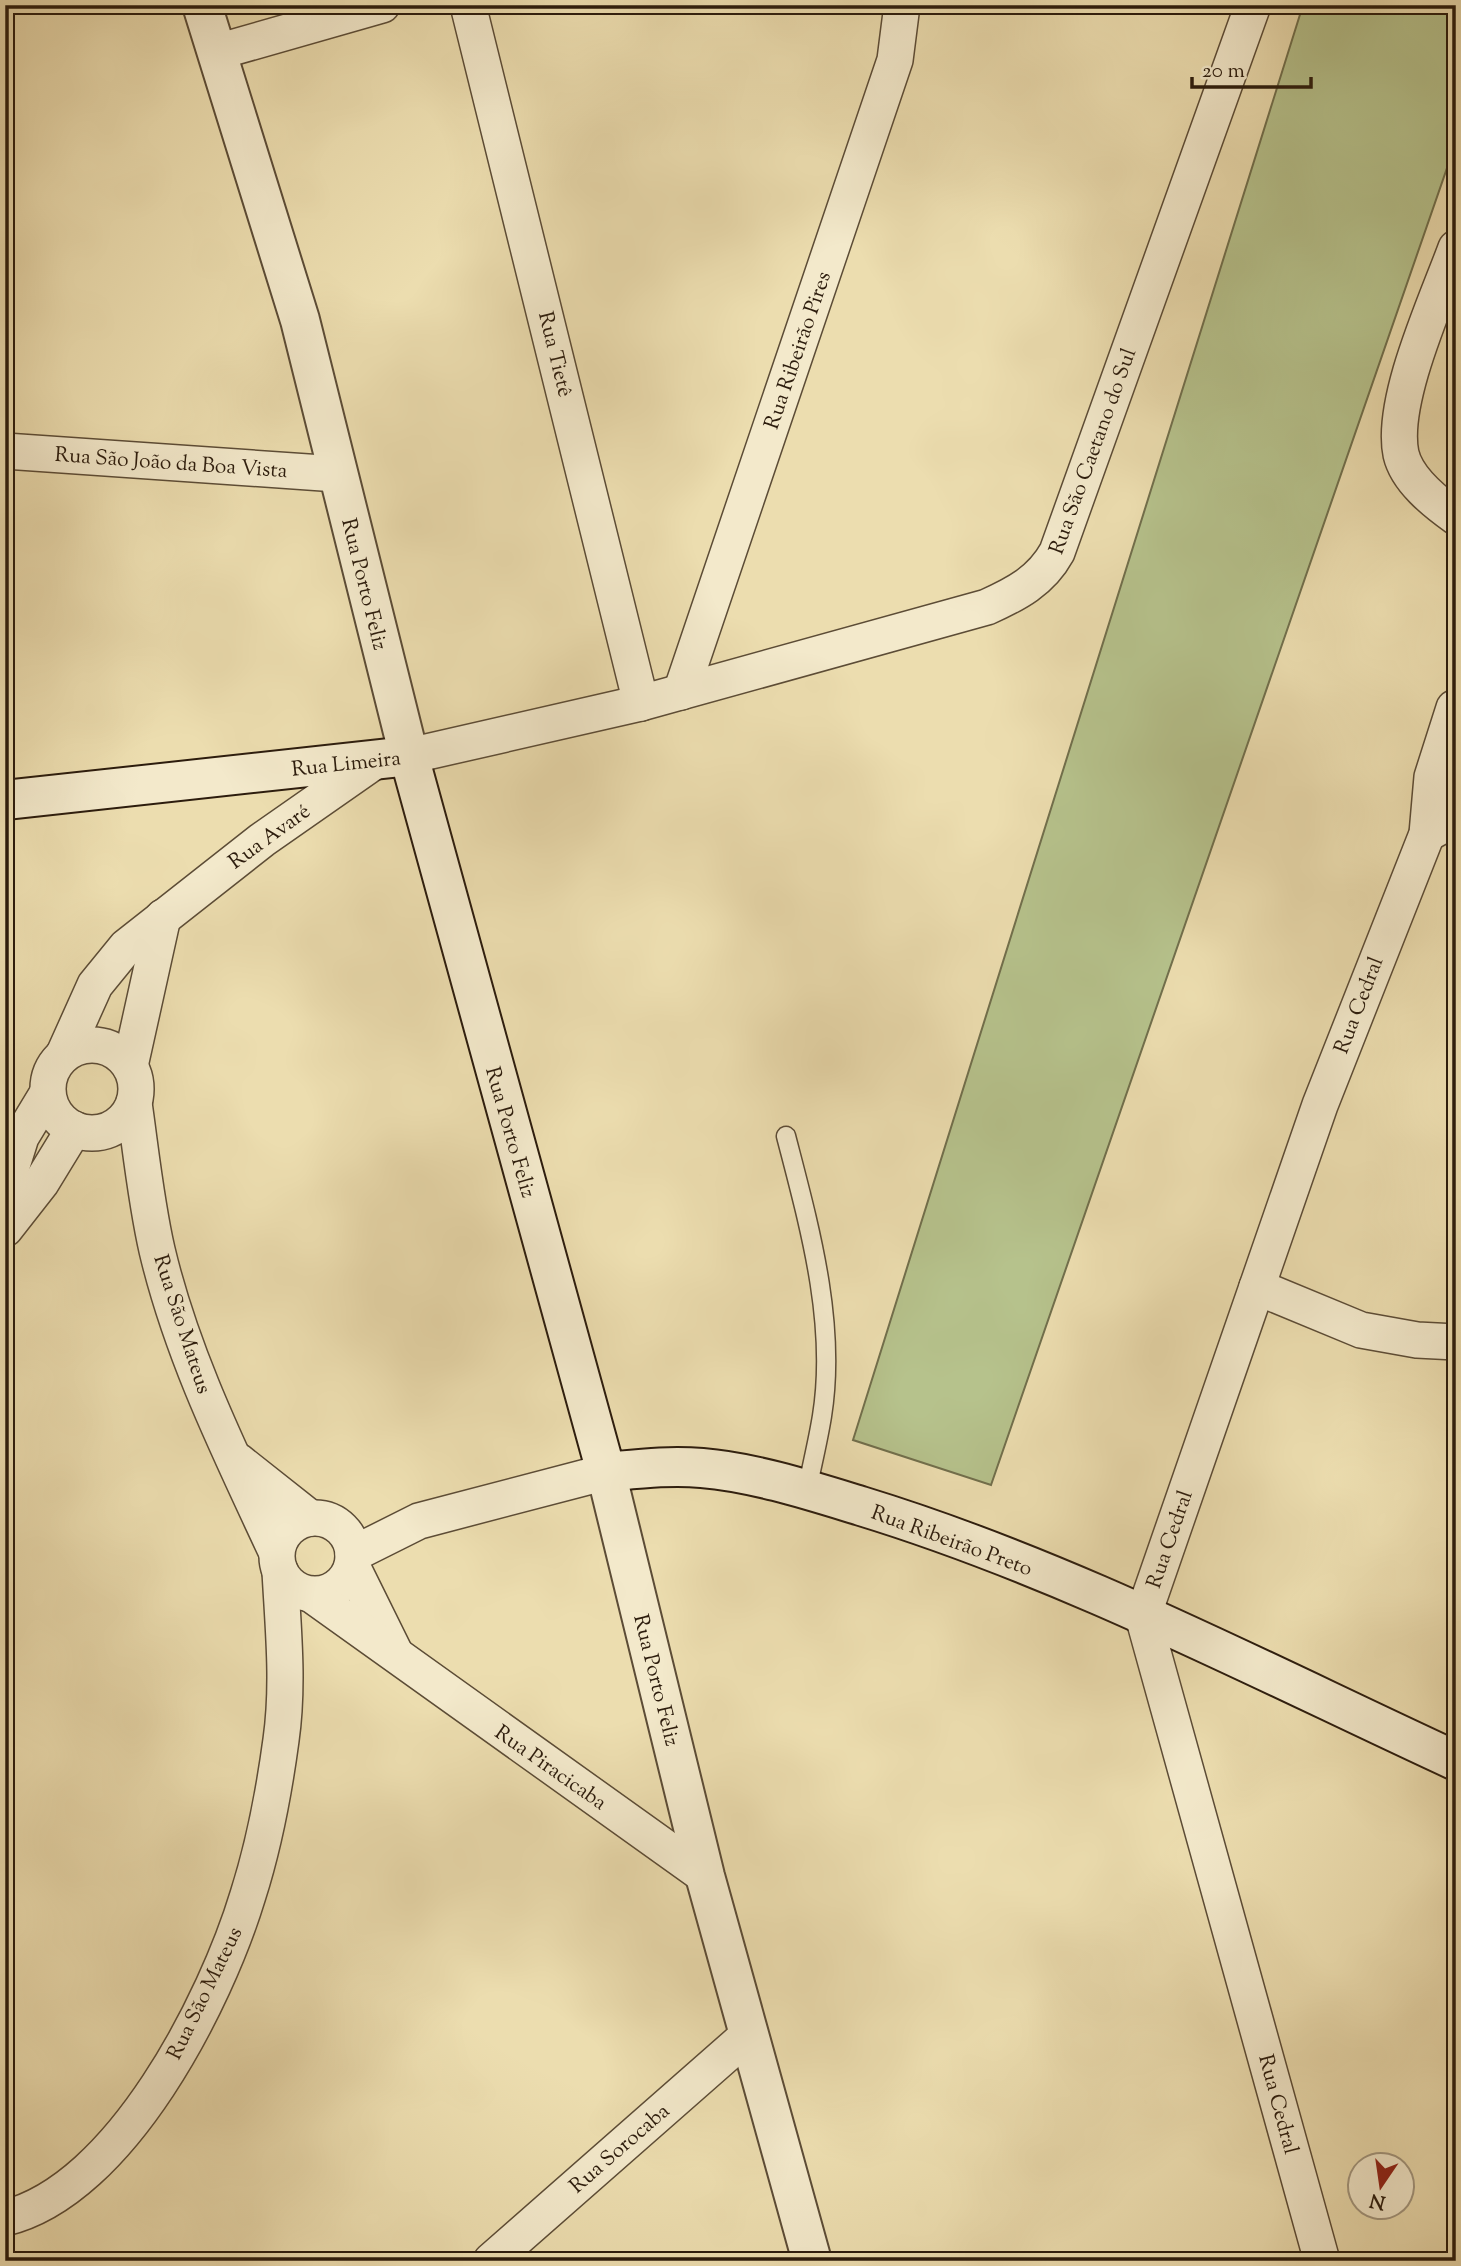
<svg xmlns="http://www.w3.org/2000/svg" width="1461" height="2266" font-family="'Sorts Mill Goudy',serif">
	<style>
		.green { fill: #b6c28c; stroke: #716f4c; stroke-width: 2 }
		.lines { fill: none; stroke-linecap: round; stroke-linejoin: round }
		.service-casing { stroke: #5c4c36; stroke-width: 21 }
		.minor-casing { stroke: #5c4c36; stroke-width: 38 }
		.tertiary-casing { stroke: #5c4c36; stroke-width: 42 }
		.secondary-casing { stroke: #2c1c0d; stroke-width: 42 }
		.service { stroke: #f3e9cb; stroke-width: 18 }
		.minor { stroke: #f3e9cb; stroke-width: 35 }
		.tertiary { stroke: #f3e9cb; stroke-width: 38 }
		.secondary { stroke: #f3e9cb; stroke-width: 38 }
		.labels { text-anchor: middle; stroke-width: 6; stroke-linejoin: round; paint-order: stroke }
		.street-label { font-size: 21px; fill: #2c1c0d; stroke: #f3e9cb }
	</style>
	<rect width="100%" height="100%" fill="#ecddaf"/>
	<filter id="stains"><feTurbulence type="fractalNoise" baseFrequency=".00286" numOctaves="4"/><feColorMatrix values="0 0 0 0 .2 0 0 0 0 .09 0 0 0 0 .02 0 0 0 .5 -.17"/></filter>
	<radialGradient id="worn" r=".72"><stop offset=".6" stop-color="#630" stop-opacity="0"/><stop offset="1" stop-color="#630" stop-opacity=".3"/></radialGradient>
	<!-- green -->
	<polygon class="green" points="1303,5 1456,5 1456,142 991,1485 853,1440"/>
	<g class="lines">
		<defs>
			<path id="service" d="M786 1136C809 1225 837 1323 822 1416 818 1441 812 1465 807 1490"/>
			<g id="minor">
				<polyline points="468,5 641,703"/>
				<polyline points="217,52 382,5"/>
				<path d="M1456 248C1437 300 1390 401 1401 454 1407 480 1435 502 1456 517"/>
				<polyline points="5,451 337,474"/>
				<polyline points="681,692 895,60 902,5"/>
				<path d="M409 756 641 703 987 607C1016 594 1041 581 1057 552L1253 5"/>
				<polyline points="1427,834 1456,818"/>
				<circle cx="92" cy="1089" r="44"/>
				<polyline points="64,1054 95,985 126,947 262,840 378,759"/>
				<polyline points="130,1066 163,917"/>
				<path d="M134 1103C141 1152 146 1202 157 1250 182 1356 231 1454 276 1551"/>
				<polyline points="5,1188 21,1137 47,1094"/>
				<polyline points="5,1229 41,1183 74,1129"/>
				<polyline points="1257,1287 1361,1330 1417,1340 1456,1342"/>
				<polyline points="238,1461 310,1518"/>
				<circle cx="315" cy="1556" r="38"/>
				<polyline points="353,1554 419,1521 606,1472"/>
				<polyline points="352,1566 394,1651"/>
				<polyline points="312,1595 705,1876"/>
				<path d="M5 2218C121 2190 216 2001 248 1895 264 1845 274 1792 281 1740 289 1684 283 1627 280 1571"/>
				<polyline points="491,2261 747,2036"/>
				<polyline points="1322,2261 1143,1616 1320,1105 1427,834 1432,777 1454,708"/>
			</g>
			<g id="tertiary">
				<polyline points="202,5 300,320 409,756"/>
				<polyline points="606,1472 705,1876 812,2261"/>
			</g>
			<path id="secondary" d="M5 800 409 756 606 1472C638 1469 669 1465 702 1468 753 1472 812 1491 861 1506 1067 1569 1261 1671 1456 1761"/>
		</defs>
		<!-- service casing -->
		<use href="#service" class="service-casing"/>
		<!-- minor casing -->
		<use href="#minor" class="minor-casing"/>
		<!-- tertiary casing -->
		<use href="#tertiary" class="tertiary-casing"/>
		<!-- secondary casing -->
		<use href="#secondary" class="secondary-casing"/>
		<!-- service -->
		<use href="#service" class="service"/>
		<!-- minor -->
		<use href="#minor" class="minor"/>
		<!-- tertiary -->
		<use href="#tertiary" class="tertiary"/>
		<!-- secondary -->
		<use href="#secondary" class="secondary"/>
	</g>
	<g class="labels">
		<!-- street labels -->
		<g class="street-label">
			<text transform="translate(797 350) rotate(-71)" y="7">Rua Ribeirão Pires</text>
			<text transform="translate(556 354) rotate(76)" y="7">Rua Tietê</text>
			<text transform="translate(1092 451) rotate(-70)" y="7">Rua São Caetano do Sul</text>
			<text transform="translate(171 462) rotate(4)" y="7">Rua São João da Boa Vista</text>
			<text transform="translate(365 584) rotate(76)" y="7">Rua Porto Feliz</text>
			<text transform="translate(346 763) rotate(-6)" y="7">Rua Limeira</text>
			<text transform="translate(269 836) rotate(-36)" y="7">Rua Avaré</text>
			<text transform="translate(1358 1005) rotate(-69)" y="7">Rua Cedral</text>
			<text transform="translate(511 1132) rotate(74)" y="7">Rua Porto Feliz</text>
			<text transform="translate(183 1324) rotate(72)" y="7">Rua São Mateus</text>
			<text transform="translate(1169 1539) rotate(-71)" y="7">Rua Cedral</text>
			<text transform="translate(952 1540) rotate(20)" y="7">Rua Ribeirão Preto</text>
			<text transform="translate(657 1680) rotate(76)" y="7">Rua Porto Feliz</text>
			<text transform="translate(551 1767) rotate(35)" y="7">Rua Piracicaba</text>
			<text transform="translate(204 1993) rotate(-64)" y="7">Rua São Mateus</text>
			<text transform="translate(1279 2104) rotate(75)" y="7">Rua Cedral</text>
			<text transform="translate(619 2148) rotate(-41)" y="7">Rua Sorocaba</text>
		</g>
	</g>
	<!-- margin -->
	<rect width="1461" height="2266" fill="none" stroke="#ecddaf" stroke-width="28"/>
	<rect x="7" y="7" width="1447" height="2252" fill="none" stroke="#2c1c0d" stroke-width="3.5"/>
	<rect x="14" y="14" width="1433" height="2238" fill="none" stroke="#2c1c0d" stroke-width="2"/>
	<!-- north arrow -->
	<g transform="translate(1381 2186) rotate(193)"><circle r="33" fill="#f3e9cb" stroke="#a3977f" stroke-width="2"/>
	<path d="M0-5L12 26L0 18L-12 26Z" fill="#8f2418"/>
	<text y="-10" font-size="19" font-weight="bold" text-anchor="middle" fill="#2c1c0d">N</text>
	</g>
	<!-- scale -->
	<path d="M1192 77v10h119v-10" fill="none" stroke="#2c1c0d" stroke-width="3.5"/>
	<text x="1202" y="77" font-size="21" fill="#2c1c0d" stroke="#f3e9cb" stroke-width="5" paint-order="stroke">20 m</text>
	<rect width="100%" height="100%" filter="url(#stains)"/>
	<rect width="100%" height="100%" fill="url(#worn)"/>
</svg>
